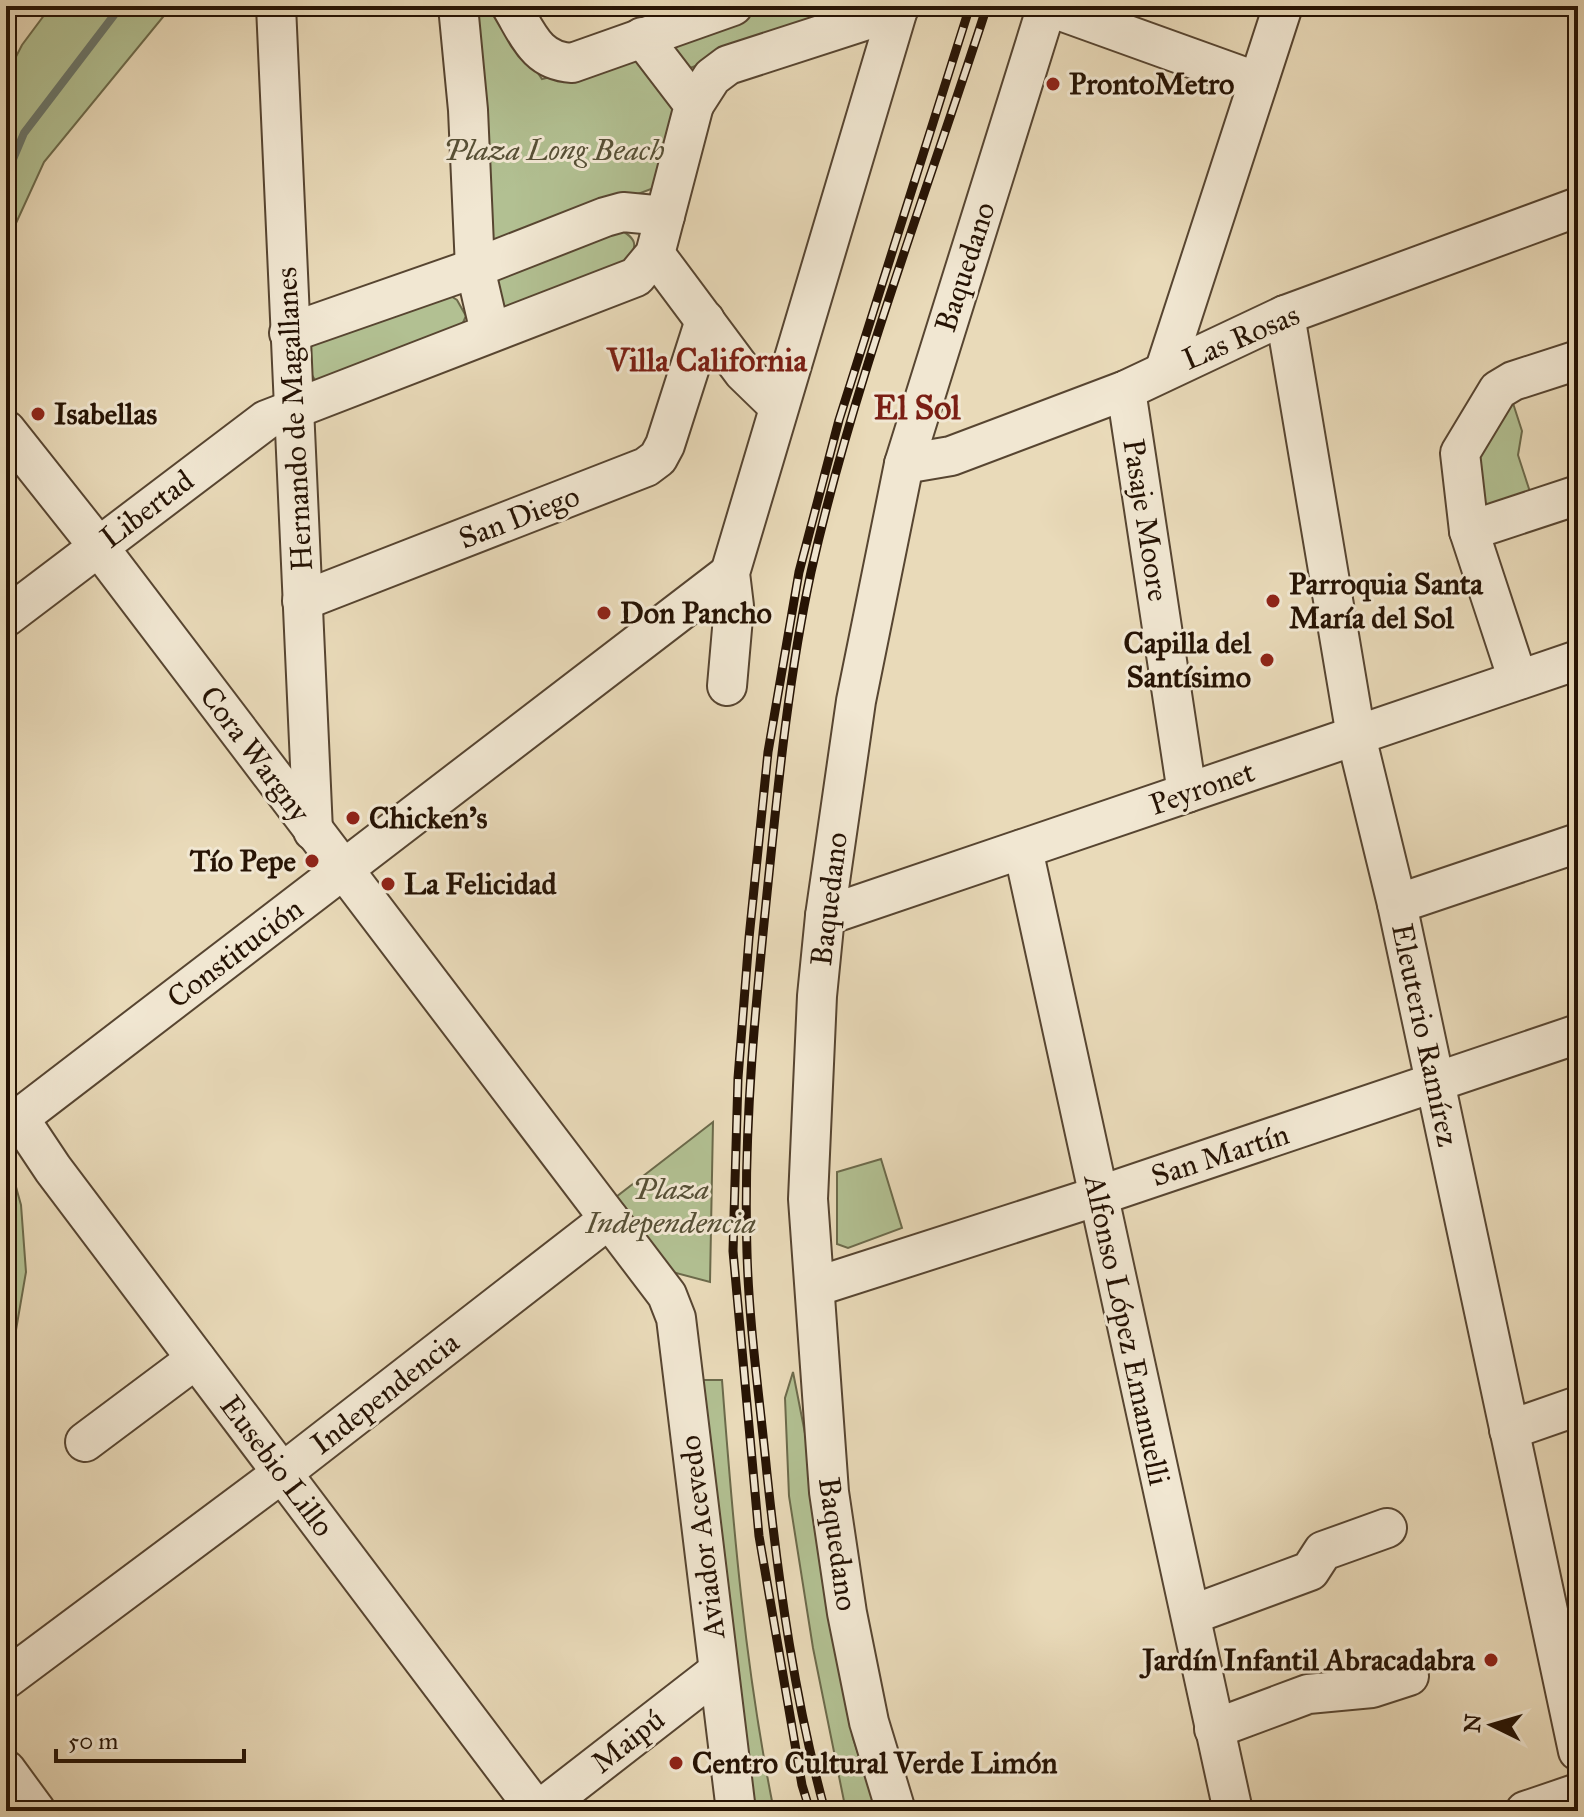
<svg xmlns="http://www.w3.org/2000/svg" width="1584" height="1817" font-family="'IM FELL Great Primer',serif">
	<style>
		.green { fill: #b2c092; stroke: #6c6a4b; stroke-width: 2 }
		.lines { fill: none; stroke-linecap: round; stroke-linejoin: round }
		.stream { stroke: #6a776c; stroke-width: 8 }
		.minor-casing { stroke: #574531; stroke-width: 42 }
		.minor { stroke: #f1e7d2; stroke-width: 38 }
		.rail-casing { stroke: #261304; stroke-width: 9 }
		.rail { stroke: #f1e7d2; stroke-width: 6; stroke-dasharray: 18; stroke-linecap: butt }
		.poi-dot { fill: #8f2418; stroke: #f1e7d2; stroke-width: 3 }
		.labels { text-anchor: middle; stroke-width: 6; stroke-linejoin: round; paint-order: stroke }
		.poi-label { font-size: 30px; font-weight: bold; fill: #261304; stroke: #f1e7d2; text-anchor: start }
		.park-label { font-size: 30px; font-style: italic; fill: #575036; stroke: #f1e7d2 }
		.street-label { font-size: 30px; fill: #261304; stroke: #f1e7d2 }
		.neighbourhood-label { font-size: 32px; font-weight: bold; fill: #7a1f14; stroke: #f1e7d2 }
		.quarter-label { font-size: 34px; font-weight: bold; fill: #7a1f14; stroke: #f1e7d2 }
	</style>
	<rect width="100%" height="100%" fill="#e9dab9"/>
	<filter id="stains"><feTurbulence type="fractalNoise" baseFrequency=".0025" numOctaves="4"/><feColorMatrix values="0 0 0 0 .2 0 0 0 0 .09 0 0 0 0 .02 0 0 0 .5 -.17"/></filter>
	<radialGradient id="worn" r=".72"><stop offset=".6" stop-color="#630" stop-opacity="0"/><stop offset="1" stop-color="#630" stop-opacity=".3"/></radialGradient>
	<!-- green -->
	<g class="green">
		<polygon points="51,6 172,6 44,162 6,245 6,76 22,45"/>
		<polygon points="472,6 493,6 542,79 638,55 680,111 659,186 496,248 483,238"/>
		<polygon points="760,6 866,6 687,69 671,47 678,34"/>
		<path d="M611 225C639 238 640 244 623 269L503 314 486 284Z"/>
		<polygon points="446,293 457,300 466,316 460,329 317,383 308,369 308,346"/>
		<polygon points="1511,397 1522,431 1518,455 1531,495 1480,507 1473,468"/>
		<polygon points="713,1122 710,1282 661,1269 616,1197"/>
		<polygon points="6,1151 21,1205 26,1272 6,1388"/>
		<polygon points="881,1159 902,1228 848,1248 837,1244 837,1172"/>
		<polygon points="793,1372 810,1459 853,1738 877,1811 846,1811 813,1648 789,1496 785,1398"/>
		<path d="M699 1380H722C733 1525 745 1669 774 1811H751Z"/>
	</g>
	<g class="lines">
		<!-- stream -->
		<polyline class="stream" points="6,176 24,133 121,6"/>
		<defs>
			<g id="minor">
				<polyline points="276,6 313,831"/>
				<polyline points="458,6 468,110 475,268 490,332"/>
				<path d="M511 6C528 34 536 61 572 63L733 6"/>
				<polyline points="1047,6 1258,82"/>
				<polyline points="694,105 712,77 728,65 898,10"/>
				<polyline points="655,254 743,372 778,406"/>
				<polyline points="1285,315 1356,736 1397,904 1578,1751"/>
				<polyline points="289,333 475,268 605,217 623,212 665,216"/>
				<polyline points="1165,369 1283,6"/>
				<polyline points="1126,390 1187,793"/>
				<polyline points="6,430 98,546 667,1295 676,1318 736,1811"/>
				<polyline points="904,464 951,456 1126,390 1285,315 1578,207"/>
				<polyline points="1469,531 1578,495"/>
				<polyline points="302,601 646,467 658,458 665,445 705,320"/>
				<polyline points="6,617 266,420 636,277 655,254 694,105 642,37"/>
				<polyline points="1518,680 1469,531 1460,453 1498,390 1513,381 1578,360"/>
				<polyline points="727,686 734,606 730,573 899,6"/>
				<polyline points="1023,849 1233,1811"/>
				<polyline points="1397,904 1578,843"/>
				<polyline points="825,916 1578,660"/>
				<polyline points="19,1118 53,1169 537,1811"/>
				<polyline points="6,1128 730,573"/>
				<polyline points="815,1287 1098,1196 1578,1034"/>
				<polyline points="1509,1430 1578,1406"/>
				<polyline points="85,1442 196,1359"/>
				<polyline points="1191,1615 1310,1571 1323,1551 1387,1528"/>
				<polyline points="6,1679 282,1473 609,1219"/>
				<polyline points="1214,1729 1308,1694 1372,1688 1409,1676"/>
				<polyline points="6,1770 36,1811"/>
				<polyline points="538,1811 717,1672"/>
				<polyline points="896,1811 869,1722 847,1613 829,1492 808,1199 817,996 825,916 856,701 904,464 1047,6"/>
				<polyline points="1525,1811 1578,1793"/>
			</g>
		</defs>
		<!-- minor casing -->
		<use href="#minor" class="minor-casing"/>
		<!-- minor -->
		<use href="#minor" class="minor"/>
		<defs>
			<g id="rail">
				<polyline points="810,1811 802,1785 759,1536 733,1251 738,1078 749,938 768,752 799,572 839,420 970,6"/>
				<path d="M825 1811C795 1701 779 1587 767 1474 760 1401 749 1326 747 1253 743 1126 756 1000 769 874 779 775 790 669 811 572 854 381 927 192 987 6"/>
			</g>
		</defs>
		<!-- rail casing -->
		<use href="#rail" class="rail-casing"/>
		<!-- rail -->
		<use href="#rail" class="rail"/>
	</g>
	<!-- markers -->
	<g class="poi-dot">
		<circle cx="1053" cy="84" r="8"/>
		<circle cx="38" cy="414" r="8"/>
		<circle cx="1273" cy="601" r="8"/>
		<circle cx="604" cy="613" r="8"/>
		<circle cx="1267" cy="660" r="8"/>
		<circle cx="353" cy="818" r="8"/>
		<circle cx="312" cy="861" r="8"/>
		<circle cx="388" cy="884" r="8"/>
		<circle cx="1491" cy="1660" r="8"/>
		<circle cx="676" cy="1763" r="8"/>
	</g>
	<g class="labels">
		<!-- poi labels -->
		<g class="poi-label">
			<text x="1069" y="94">ProntoMetro</text>
			<text x="54" y="424">Isabellas</text>
			<text x="1289" y="594">Parroquia Santa<tspan x="1289" dy="34">María del Sol</tspan></text>
			<text x="620" y="623">Don Pancho</text>
			<text x="1251" y="653" text-anchor="end">Capilla del<tspan x="1251" dy="34">Santísimo</tspan></text>
			<text x="369" y="828">Chicken's</text>
			<text x="296" y="871" text-anchor="end">Tío Pepe</text>
			<text x="404" y="894">La Felicidad</text>
			<text x="1475" y="1670" text-anchor="end">Jardín Infantil Abracadabra</text>
			<text x="692" y="1773">Centro Cultural Verde Limón</text>
		</g>
		<!-- park labels -->
		<g class="park-label">
			<text x="554" y="160">Plaza Long Beach</text>
			<text x="671" y="1199">Plaza<tspan x="671" dy="34">Independencia</tspan></text>
		</g>
		<!-- street labels -->
		<g class="street-label">
			<text transform="translate(965 267) rotate(-72)" y="10">Baquedano</text>
			<text transform="translate(1241 337) rotate(-23)" y="10">Las Rosas</text>
			<text transform="translate(294 419) rotate(-93)" y="10">Hernando de Magallanes</text>
			<text transform="translate(147 509) rotate(-37)" y="10">Libertad</text>
			<text transform="translate(519 517) rotate(-21)" y="10">San Diego</text>
			<text transform="translate(1146 520) rotate(81)" y="10">Pasaje Moore</text>
			<text transform="translate(255 754) rotate(53)" y="10">Cora Wargny</text>
			<text transform="translate(1202 788) rotate(-19)" y="10">Peyronet</text>
			<text transform="translate(829 899) rotate(-83)" y="10">Baquedano</text>
			<text transform="translate(235 953) rotate(-37)" y="10">Constitución</text>
			<text transform="translate(1425 1035) rotate(78)" y="10">Eleuterio Ramírez</text>
			<text transform="translate(1220 1155) rotate(-18)" y="10">San Martín</text>
			<text transform="translate(1127 1330) rotate(78)" y="10">Alfonso López Emanuelli</text>
			<text transform="translate(385 1393) rotate(-38)" y="10">Independencia</text>
			<text transform="translate(277 1466) rotate(53)" y="10">Eusebio Lillo</text>
			<text transform="translate(702 1537) rotate(-97)" y="10">Aviador Acevedo</text>
			<text transform="translate(838 1544) rotate(82)" y="10">Baquedano</text>
			<text transform="translate(628 1741) rotate(-38)" y="10">Maipú</text>
		</g>
		<!-- neighbourhood labels -->
		<g class="neighbourhood-label">
			<text x="707" y="371">Villa California</text>
		</g>
		<!-- quarter labels -->
		<g class="quarter-label">
			<text x="917" y="419">El Sol</text>
		</g>
	</g>
	<!-- margin -->
	<rect width="1584" height="1817" fill="none" stroke="#e9dab9" stroke-width="32"/>
	<rect x="8" y="8" width="1568" height="1801" fill="none" stroke="#261304" stroke-width="4"/>
	<rect x="16" y="16" width="1552" height="1785" fill="none" stroke="#261304" stroke-width="2"/>
	<!-- north arrow -->
	<g transform="translate(1492 1725) rotate(275)" stroke="#f1e7d2" stroke-width="6" paint-order="stroke">
	<path d="M0-6L14 30L0 20L-14 30Z" fill="#261304"/>
	<text y="-12" font-size="22" font-weight="bold" text-anchor="middle" fill="#261304">N</text>
	</g>
	<!-- scale -->
	<path d="M56 1749v12h188v-12" fill="none" stroke="#261304" stroke-width="4"/>
	<text x="68" y="1749" font-size="24" fill="#261304" stroke="#f1e7d2" stroke-width="6" paint-order="stroke">50 m</text>
	<rect width="100%" height="100%" filter="url(#stains)"/>
	<rect width="100%" height="100%" fill="url(#worn)"/>
</svg>
